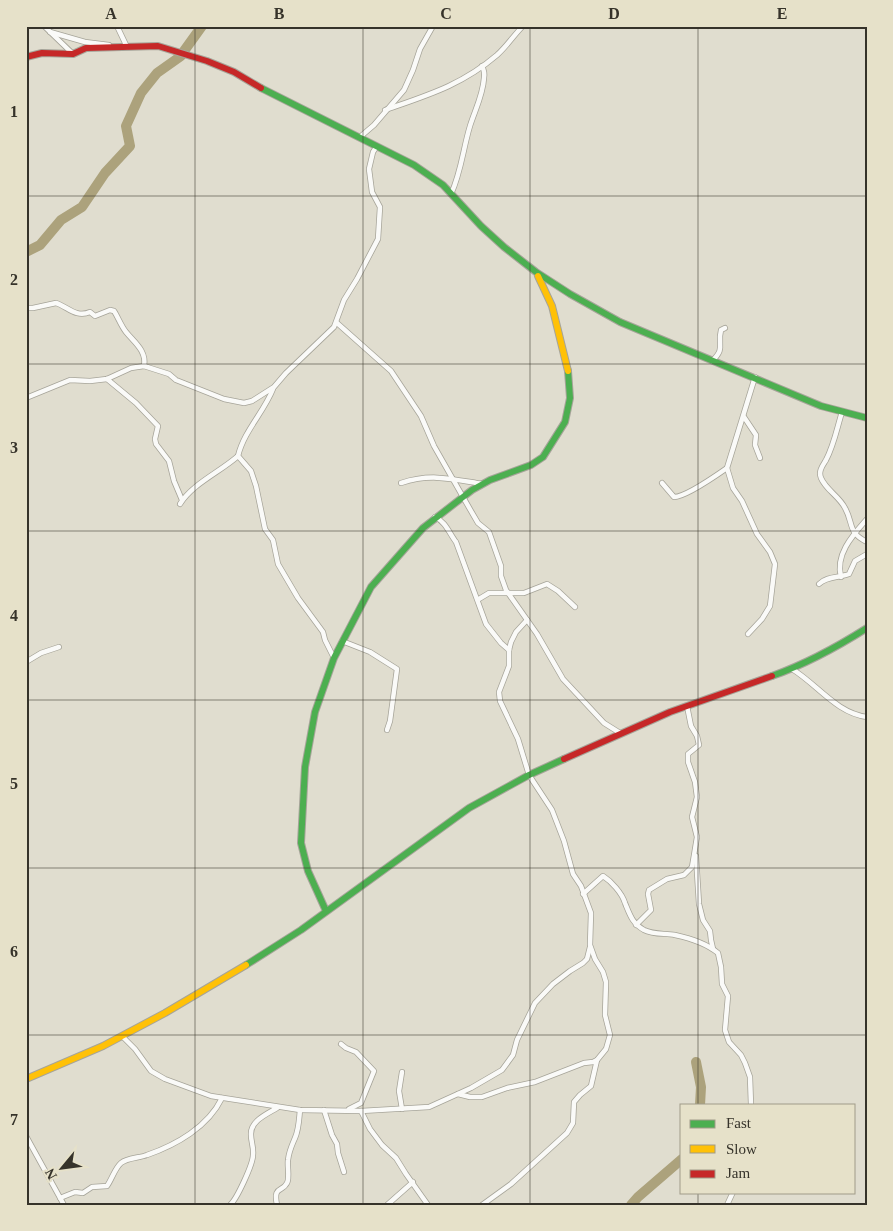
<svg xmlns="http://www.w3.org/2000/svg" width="893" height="1231" font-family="Georgia,serif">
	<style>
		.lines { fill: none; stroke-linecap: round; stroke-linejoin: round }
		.river { stroke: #aca27c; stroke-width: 10 }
		.street-casing { stroke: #a6a499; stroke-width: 6 }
		.fast-casing { stroke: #a6a499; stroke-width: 8 }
		.slow-casing { stroke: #a6a499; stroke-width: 8 }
		.jam-casing { stroke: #a6a499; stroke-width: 8 }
		.street { stroke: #fafaf8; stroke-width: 4.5 }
		.fast { stroke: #4caf50; stroke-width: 6 }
		.slow { stroke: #ffc107; stroke-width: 6 }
		.jam { stroke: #c62828; stroke-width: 6 }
		.grid { fill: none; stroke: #36332a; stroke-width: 1; stroke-opacity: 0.55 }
		.neatline { fill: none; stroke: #36332a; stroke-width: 2 }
		.grid-label { font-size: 16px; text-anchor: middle; font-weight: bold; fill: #36332a }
	</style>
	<rect width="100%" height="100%" fill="#e0ddcf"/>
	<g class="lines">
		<!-- river -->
		<g class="river">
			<polyline points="184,51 202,26"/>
			<polyline points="26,252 40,245 61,220 82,207 105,173 130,146 126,126 141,93 157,73 181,56"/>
			<polyline points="696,1062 701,1087 700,1105"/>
			<polyline points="631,1205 638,1197 682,1159"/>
		</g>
		<defs>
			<g id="street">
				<polyline points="44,26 73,54"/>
				<polyline points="117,26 127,47"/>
				<polyline points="50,32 85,42 109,45"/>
				<path d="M385 110C428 95 462 85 497 55 507 46 514 35 523 26"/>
				<polyline points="360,137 374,125 404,90 413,70 420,49 433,26"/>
				<path d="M451 194C461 173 463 149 470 126 475 110 483 95 484 78 485 73 484 70 482 66"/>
				<path d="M26 308H33L56 303C68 307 76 318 90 312L95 316 110 310 114 311C118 317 121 326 126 332 134 342 147 351 144 366"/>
				<polyline points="337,323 391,371 421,416 434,446 471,511 478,523 489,532 501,566 501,576 506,590 537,634 563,679 604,723 620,733"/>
				<path d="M712 361C726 348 717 345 721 330L725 328"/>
				<polyline points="107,379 136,403 158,426 155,439 156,444 169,461 174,481 182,500"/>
				<path d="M273 389C264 412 244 431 238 456L251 471 256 486 265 529 273 540 278 564 298 598 323 632 325 640 334 658"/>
				<polyline points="26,398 70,380 90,381 107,379 131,368 144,366 169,374 176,380 224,399 244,403 252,401 274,387 286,373 334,327 344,300 357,279 378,239 380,207 372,192 369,169 373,152 377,146"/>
				<path d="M842 412C837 428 834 445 826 460 823 465 818 471 821 478 826 490 839 496 845 508 854 524 847 532 867 542"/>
				<polyline points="744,417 756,435 755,445 760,458"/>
				<path d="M401 483C431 473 452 479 482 484"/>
				<path d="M662 483 674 497C685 497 717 475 727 468"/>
				<path d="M180 504C192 484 220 472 238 456"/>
				<path d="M435 517C446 522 449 533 456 542L486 624 501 643 509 650"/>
				<path d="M841 577C835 554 853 535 867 519"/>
				<path d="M819 584C827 576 839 578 849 574L855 561 867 554"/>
				<polyline points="479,599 489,593 524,593 547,584 558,591 575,607"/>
				<polyline points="748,634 762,619 770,606 775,564 770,552 757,534 742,501 733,488 727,468 755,377"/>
				<polyline points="342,641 370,652 397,669 390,721 387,730"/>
				<polyline points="26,662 41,653 59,647"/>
				<path d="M792 669C817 684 836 713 867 717"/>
				<polyline points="696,856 699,904 703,920 710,931 711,940 713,949"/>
				<path d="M583 894 603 876C611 881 622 893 625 903 630 915 632 923 644 930 654 935 665 933 675 935 689 938 707 944 718 953L721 967 722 984 728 996 725 1030 729 1042 741 1055 745 1063 750 1077 751 1105"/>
				<polyline points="636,925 651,910 648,894 649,890 667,879 684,875 692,867 697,837 692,817 697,797 695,782 688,762 688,754 699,745 697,736 691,726 687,706"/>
				<polyline points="122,1036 135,1049 151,1071 165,1079 211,1096 300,1110 361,1111 429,1107 471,1088 502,1070 513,1055 517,1040 535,1003 553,984 570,971 583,963 587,959 590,947"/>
				<polyline points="341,1044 346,1048 356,1052 374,1071 361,1103 349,1109"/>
				<polyline points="458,1094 470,1097 482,1097 507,1088 535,1082 584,1063 593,1062 597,1060 606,1049 610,1035 605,1015 606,982 603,972 595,959 590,945 591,913 581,886 573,874 564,841 552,810 529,775 518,739 500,701 499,692 509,666 509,650 511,642 516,632 527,620"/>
				<polyline points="402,1109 399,1091 402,1072"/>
				<polyline points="324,1110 332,1135 337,1144 338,1153 344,1172"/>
				<polyline points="361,1111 370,1129 382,1145 396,1158 406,1174 428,1205"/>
				<polyline points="26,1136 64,1205"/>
				<path d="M60 1198 75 1192 83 1193 92 1187 107 1186C112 1179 115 1168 121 1163 127 1158 139 1158 147 1155 176 1145 208 1127 222 1098"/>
				<path d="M230 1205C237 1199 253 1164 253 1155 254 1148 251 1142 251 1135 250 1121 267 1114 277 1108"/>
				<path d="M277 1205C273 1185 282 1193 287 1183 290 1178 287 1166 288 1160 289 1151 292 1145 295 1138 299 1129 299 1119 300 1110"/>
				<polyline points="387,1205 413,1182"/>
				<polyline points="482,1205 511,1184 567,1133 573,1123 574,1102 580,1095 591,1086 597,1060"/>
				<polyline points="727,1205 733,1192"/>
			</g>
			<g id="fast">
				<polyline points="261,88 414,165 443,185 481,226 504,247 536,272 570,294 620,322 821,406 867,418"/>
				<path d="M772 676C806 664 837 647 867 628"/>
				<polyline points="326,911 308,871 301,843 305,767 315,712 334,658 371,587 423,528 472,490 490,480 531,465 543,457 565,422 570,398 568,371"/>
				<polyline points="246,965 301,930 469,808 529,775 564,759"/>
			</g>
			<g id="slow">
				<polyline points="538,276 552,306 568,371"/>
				<polyline points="26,1079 103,1046 165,1013 246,965"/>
			</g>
			<g id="jam">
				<polyline points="26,57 42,53 73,54 86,48 158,46 207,61 234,72 261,88"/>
				<polyline points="564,759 670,712 772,676"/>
			</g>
		</defs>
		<!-- street casing -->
		<use href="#street" class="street-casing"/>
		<!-- fast casing -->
		<use href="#fast" class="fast-casing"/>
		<!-- slow casing -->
		<use href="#slow" class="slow-casing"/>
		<!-- jam casing -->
		<use href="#jam" class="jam-casing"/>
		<!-- street -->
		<use href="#street" class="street"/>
		<!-- fast -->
		<use href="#fast" class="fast"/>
		<!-- slow -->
		<use href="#slow" class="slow"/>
		<!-- jam -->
		<use href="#jam" class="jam"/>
	</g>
	<!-- grid -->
	<path class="grid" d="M195 26V1205M363 26V1205M530 26V1205M698 26V1105M26 196H867M26 364H867M26 531H867M26 700H867M26 868H867M26 1035H867M698 1192V1205"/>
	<!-- border -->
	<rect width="893" height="1231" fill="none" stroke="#e6e1c9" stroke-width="55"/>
	<!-- legend -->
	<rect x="680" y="1104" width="175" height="90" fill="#e6e1c9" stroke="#a09b89"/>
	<rect x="690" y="1120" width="25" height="8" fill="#4caf50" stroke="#a09b89"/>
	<text x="726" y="1128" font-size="15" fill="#36332a">Fast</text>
	<rect x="690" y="1145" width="25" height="8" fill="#ffc107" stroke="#a09b89"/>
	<text x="726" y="1154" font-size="15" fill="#36332a">Slow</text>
	<rect x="690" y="1170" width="25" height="8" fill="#c62828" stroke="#a09b89"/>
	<text x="726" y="1178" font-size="15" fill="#36332a">Jam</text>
	<!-- north arrow -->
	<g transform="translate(62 1168) rotate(241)" stroke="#e6e1c9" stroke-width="4" paint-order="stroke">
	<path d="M0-4L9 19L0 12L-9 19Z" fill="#36332a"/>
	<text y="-8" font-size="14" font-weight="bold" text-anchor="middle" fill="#36332a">N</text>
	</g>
	<rect x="28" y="28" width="838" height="1176" class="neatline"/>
	<g class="grid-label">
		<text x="111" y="19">A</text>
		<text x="279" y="19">B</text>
		<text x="446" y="19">C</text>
		<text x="614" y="19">D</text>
		<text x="782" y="19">E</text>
		<text x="14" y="117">1</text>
		<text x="14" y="285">2</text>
		<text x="14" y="453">3</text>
		<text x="14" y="621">4</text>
		<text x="14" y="789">5</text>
		<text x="14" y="957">6</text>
		<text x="14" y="1125">7</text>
	</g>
</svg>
